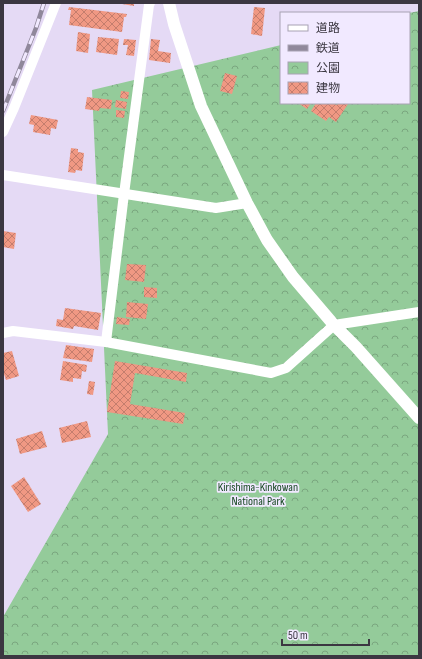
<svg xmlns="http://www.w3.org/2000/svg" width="422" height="659" font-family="'Sofia Sans Condensed','Noto Sans JP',sans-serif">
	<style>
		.park { fill: url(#park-crowns) }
		.building { fill: url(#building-cross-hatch) }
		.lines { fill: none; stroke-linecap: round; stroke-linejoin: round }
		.minor { stroke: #fff; stroke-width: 10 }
		.tertiary { stroke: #fff; stroke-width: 12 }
		.rail-casing { stroke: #90889b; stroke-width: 4.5 }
		.rail { stroke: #f1e9ff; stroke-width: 3; stroke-dasharray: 9; stroke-linecap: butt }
		.labels { text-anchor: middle; stroke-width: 3.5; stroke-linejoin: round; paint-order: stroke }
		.park-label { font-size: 12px; fill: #154720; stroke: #f1e9ff }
	</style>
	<defs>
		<pattern id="park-crowns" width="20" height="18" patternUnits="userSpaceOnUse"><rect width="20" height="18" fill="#94cb9a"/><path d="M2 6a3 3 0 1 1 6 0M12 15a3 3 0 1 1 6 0" fill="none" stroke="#7aa67f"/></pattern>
		<pattern id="building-cross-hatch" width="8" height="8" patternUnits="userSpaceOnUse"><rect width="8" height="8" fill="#f09883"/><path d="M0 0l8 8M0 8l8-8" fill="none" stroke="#c47d6d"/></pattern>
	</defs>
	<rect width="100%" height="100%" fill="#e5daf5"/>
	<!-- park -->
	<polygon class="park" points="419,11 419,656 3,656 3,617 108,434 92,90 281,45 281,103 409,103 409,13"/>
	<!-- building -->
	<g class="building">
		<polygon points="116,3 134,3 134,6"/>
		<polygon points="69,7 127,14 126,17 124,17 122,32 69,25 71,10 68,10"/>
		<polygon points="254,7 265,8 262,36 251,34"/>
		<polygon points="78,32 90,34 88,53 76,51"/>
		<polygon points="98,37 119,39 117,55 96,52"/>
		<polygon points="124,39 136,40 134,56 126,55 128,45 123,45"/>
		<polygon points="151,39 160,40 158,51 171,53 170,63 149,60"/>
		<polygon points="225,73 237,76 232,94 220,91"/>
		<polygon points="121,91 129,92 128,99 120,98"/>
		<polygon points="87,97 112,100 111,109 100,108 99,111 85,109"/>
		<polygon points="116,100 127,102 126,109 115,107"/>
		<polygon points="298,103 311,103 307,109"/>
		<polygon points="316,103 333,103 337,105 338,103 348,104 336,122 329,117 326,121 311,111"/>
		<polygon points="116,110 125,111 124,118 116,117"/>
		<polygon points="31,115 58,120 56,129 51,128 50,135 33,132 34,125 29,124"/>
		<polygon points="71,148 78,149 78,152 84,153 82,171 76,170 75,173 68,172"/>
		<polygon points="3,231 16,233 14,249 3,247"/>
		<polygon points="127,264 146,265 144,282 125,280"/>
		<polygon points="144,287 157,288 157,298 144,297"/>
		<polygon points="127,302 148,304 146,319 126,317"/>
		<polygon points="65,308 101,313 98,330 74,326 73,329 56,326 57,319 63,320"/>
		<polygon points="117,317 130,319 129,325 116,324"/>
		<polygon points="66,345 94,349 92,362 63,358"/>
		<polygon points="12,351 19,376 6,380 3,371 3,353"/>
		<polygon points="63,361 87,365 86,372 82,371 81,379 73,378 73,382 60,380"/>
		<polygon points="115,361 187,373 186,382 135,373 130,404 185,413 183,424 107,412"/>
		<polygon points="89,381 95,382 93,395 87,394"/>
		<polygon points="87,421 91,437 62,443 59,428"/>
		<polygon points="42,431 47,447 20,454 16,439"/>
		<polygon points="24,477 41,504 28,512 11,486"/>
	</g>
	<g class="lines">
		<!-- minor -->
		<g class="minor">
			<polyline points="3,132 14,108 56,3"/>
			<polyline points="3,175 216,208 247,203"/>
			<polyline points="3,333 13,331 106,342 271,373 286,368 334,325 419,312"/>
			<polyline points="106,342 124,194 149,5 150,3"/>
		</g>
		<!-- tertiary -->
		<polyline class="tertiary" points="169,3 174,24 201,106 247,203 267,240 293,277 334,325 356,347 419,418"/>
		<defs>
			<polyline id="rail" points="3,111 36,28 44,3"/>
		</defs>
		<!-- rail casing -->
		<use href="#rail" class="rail-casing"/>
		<!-- rail -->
		<use href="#rail" class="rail"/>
	</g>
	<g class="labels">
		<!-- park labels -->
		<g class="park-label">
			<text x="258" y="491">Kirishima-Kinkowan<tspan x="258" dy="14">National Park</tspan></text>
		</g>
	</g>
	<!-- border -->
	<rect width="422" height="659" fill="none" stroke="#3b3741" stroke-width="8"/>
	<!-- legend -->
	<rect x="280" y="12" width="130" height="92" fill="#f1e9ff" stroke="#a8a2b3"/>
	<rect x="288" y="25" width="20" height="6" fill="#ffffff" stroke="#a8a2b3"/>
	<text x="316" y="32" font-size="12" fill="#3b3741">道路</text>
	<rect x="288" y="45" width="20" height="6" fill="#90889b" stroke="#a8a2b3"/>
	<text x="316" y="52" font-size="12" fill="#3b3741">鉄道</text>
	<rect x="288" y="62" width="20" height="12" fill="url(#park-crowns)" stroke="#a8a2b3"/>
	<text x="316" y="72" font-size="12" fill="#3b3741">公園</text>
	<rect x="288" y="82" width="20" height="12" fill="url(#building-cross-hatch)" stroke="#a8a2b3"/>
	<text x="316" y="92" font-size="12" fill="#3b3741">建物</text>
	<!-- scale -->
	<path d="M282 639v6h87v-6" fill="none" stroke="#3b3741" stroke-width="2"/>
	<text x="288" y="639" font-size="12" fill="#3b3741" stroke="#f1e9ff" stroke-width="3" paint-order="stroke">50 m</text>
</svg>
